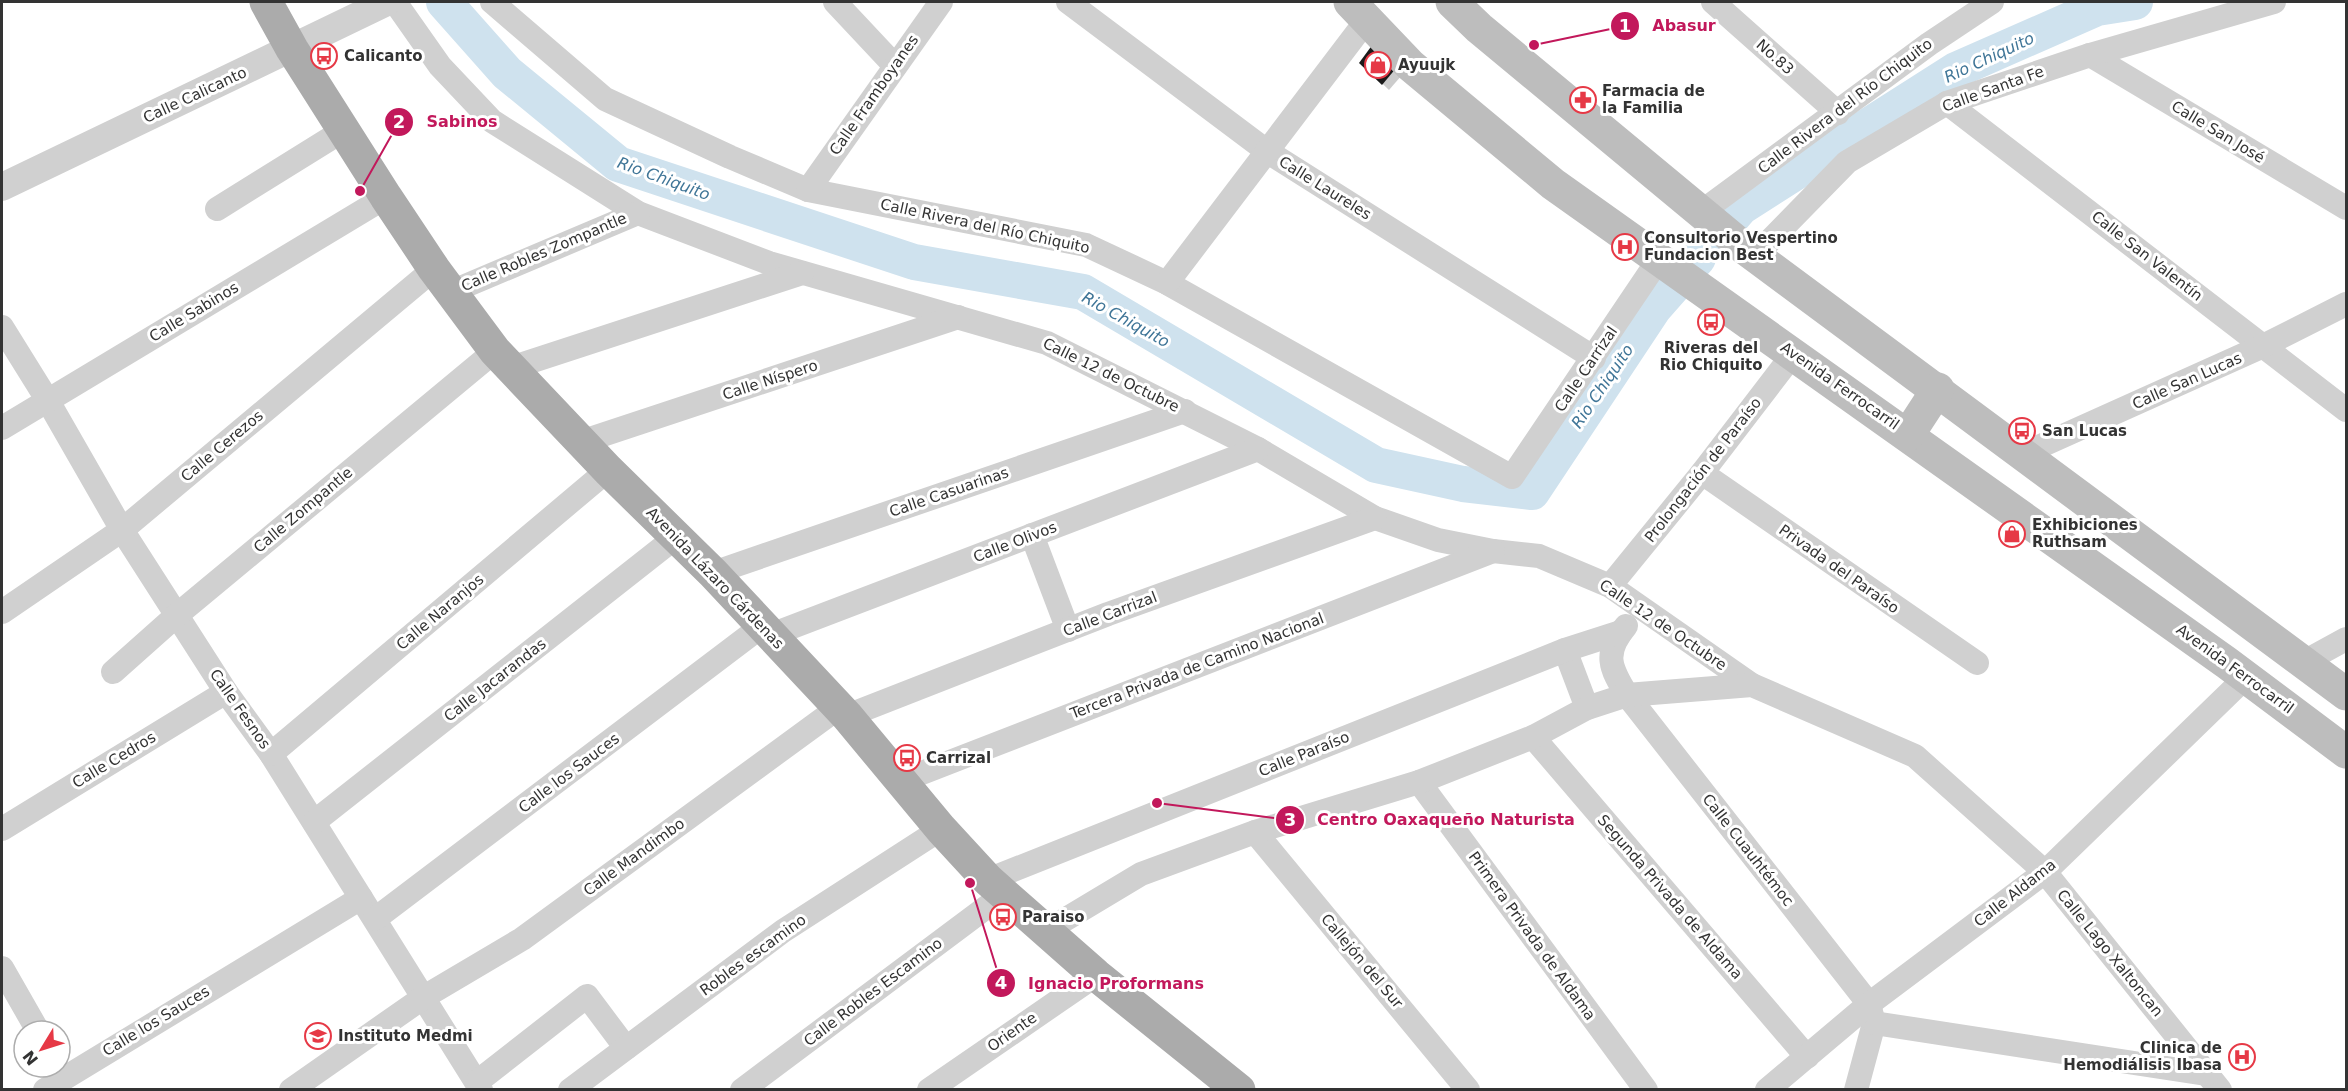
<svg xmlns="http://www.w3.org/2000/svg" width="2348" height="1091" font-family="'DejaVu Sans',sans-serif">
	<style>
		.shadow { fill: #0003 }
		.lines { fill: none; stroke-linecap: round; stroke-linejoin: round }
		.river { stroke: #cfe2ee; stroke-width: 36 }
		.building { fill: #1a1a1a }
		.minor { stroke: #d0d0d0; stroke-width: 24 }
		.tertiary { stroke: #d0d0d0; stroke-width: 28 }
		.secondary { stroke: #bdbdbd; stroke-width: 33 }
		.primary { stroke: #ababab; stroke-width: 33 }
		.labels { text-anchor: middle; stroke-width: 6; stroke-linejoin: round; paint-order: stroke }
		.poi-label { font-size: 15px; font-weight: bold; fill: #333; stroke: #fff; text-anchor: start }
		.street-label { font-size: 15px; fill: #333; stroke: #fff }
		.water-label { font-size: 16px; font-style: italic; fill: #3f7597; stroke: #fff }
		.leader { fill: none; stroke: #c2185b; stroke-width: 2 }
		.callout-dot { fill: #c2185b; stroke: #fff; stroke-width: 2 }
		.mark-label { font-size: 18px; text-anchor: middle; font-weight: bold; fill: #fff }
		.callout-label { font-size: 16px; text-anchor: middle; font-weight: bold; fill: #c2185b; stroke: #fff; stroke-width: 6; stroke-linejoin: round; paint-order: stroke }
	</style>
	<rect width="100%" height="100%" fill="#fff"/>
	<!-- shadow -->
	<polygon class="shadow" points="1373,46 1402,75 1389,90 1361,63"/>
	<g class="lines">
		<!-- river -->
		<g class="river">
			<polyline points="444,2 507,73 618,164 914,262 1083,292 1376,465 1463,484 1532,492 1654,308 1698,258"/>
			<polyline points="1710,243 1741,207 1956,70 2097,8 2135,2"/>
		</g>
	</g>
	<!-- building -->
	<polygon class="building" points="1373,44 1397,67 1382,85 1359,63"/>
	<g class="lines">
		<!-- minor -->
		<g class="minor">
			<polyline points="395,2 440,66 492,121 638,213 769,263 1047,343 1258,449 1375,518 1438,540 1493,551 1539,556 1610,586 1752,685"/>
			<polyline points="492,2 605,99 730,157 808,190 1086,245 1167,283 1512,477 1659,259"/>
			<polyline points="835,2 895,66"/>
			<polyline points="1068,2 1268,152 1594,358"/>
			<polyline points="1713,2 1838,113"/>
			<polyline points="2090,55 2346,208"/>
			<polyline points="1947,103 2346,410"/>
			<polyline points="808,190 941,2"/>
			<polyline points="217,209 344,130"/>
			<polyline points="1700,213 1929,44 1992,2"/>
			<polyline points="1755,256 1847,162 1947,103 2090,55 2274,2"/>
			<polyline points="1167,283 1366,21"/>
			<polyline points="451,292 638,213"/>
			<polyline points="2,327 48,401 122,530 226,692 271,754 481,1090"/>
			<polyline points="511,368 802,273"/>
			<polyline points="2,428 386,197"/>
			<polyline points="581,442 958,317"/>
			<polyline points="2025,453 2261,347 2346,304"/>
			<polyline points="1702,473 1977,663"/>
			<polyline points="1032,535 1068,630"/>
			<polyline points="713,573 1185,411"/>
			<polyline points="1610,586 1702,473 1794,353"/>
			<polyline points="2,612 122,530 434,269"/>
			<path d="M1626 626C1603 653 1610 668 1627 695L1869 1004 1874 1023 1856 1090"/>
			<polyline points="771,635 1258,449"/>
			<polyline points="1565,650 1587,708"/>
			<polyline points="2304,662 2346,639"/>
			<polyline points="113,672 177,615 495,351"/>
			<polyline points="847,716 1108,614 1375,518"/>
			<polyline points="1533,737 1807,1057"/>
			<polyline points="271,754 608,470"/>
			<polyline points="901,781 1493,551"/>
			<polyline points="1419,782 1646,1090"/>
			<polyline points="314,822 676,537"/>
			<polyline points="2,829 226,692"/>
			<polyline points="1255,832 1468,1090"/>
			<polyline points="988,880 1565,650 1621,632"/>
			<polyline points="375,919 762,626"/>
			<polyline points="1046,931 1141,874 1255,832 1419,782 1533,737 1587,708 1627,695 1752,685 1915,756 2045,872 2220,1090"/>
			<polyline points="2,968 38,1031"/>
			<polyline points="1874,1023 2206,1074"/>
			<polyline points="477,1082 587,996 626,1048"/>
			<polyline points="45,1090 361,898"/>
			<polyline points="291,1090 424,997 522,939 838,708"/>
			<polyline points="570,1090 783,931 941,829"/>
			<polyline points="742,1090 1004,894"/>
			<polyline points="929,1090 1096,975"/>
			<polyline points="1767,1090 1869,1004 2045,872 2246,677"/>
		</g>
		<!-- tertiary -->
		<polyline class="tertiary" points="2,187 387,2"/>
		<!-- secondary -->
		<g class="secondary">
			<polyline points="1350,2 1410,65 1553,184 2227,663 2346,752"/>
			<polyline points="1452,2 1479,28 1743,247 2346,694"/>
			<polyline points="1908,435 1938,389"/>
		</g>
		<!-- primary -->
		<polyline class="primary" points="266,2 292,49 386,197 434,269 495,351 608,470 713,573 847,716 941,829 988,880 1096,975 1239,1090"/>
	</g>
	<!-- icons -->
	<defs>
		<symbol id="bus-ring" viewBox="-11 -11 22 22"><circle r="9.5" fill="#fff" stroke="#e63946" stroke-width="1.5"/><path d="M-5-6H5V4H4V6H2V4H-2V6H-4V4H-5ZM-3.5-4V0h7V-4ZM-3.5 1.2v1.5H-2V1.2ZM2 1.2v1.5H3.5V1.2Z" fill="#e63946"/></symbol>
		<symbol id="shop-ring" viewBox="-11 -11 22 22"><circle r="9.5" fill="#fff" stroke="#e63946" stroke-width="1.5"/><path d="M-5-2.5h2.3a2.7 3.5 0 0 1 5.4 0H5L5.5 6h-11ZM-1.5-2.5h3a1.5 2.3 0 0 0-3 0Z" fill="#e63946"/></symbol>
		<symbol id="pharmacy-ring" viewBox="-11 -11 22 22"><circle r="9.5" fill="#fff" stroke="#e63946" stroke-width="1.5"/><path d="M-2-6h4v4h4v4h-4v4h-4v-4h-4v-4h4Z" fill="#e63946"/></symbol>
		<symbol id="hospital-ring" viewBox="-11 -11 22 22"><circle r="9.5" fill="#fff" stroke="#e63946" stroke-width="1.5"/><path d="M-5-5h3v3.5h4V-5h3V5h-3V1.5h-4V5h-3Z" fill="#e63946"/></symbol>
		<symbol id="school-ring" viewBox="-11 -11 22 22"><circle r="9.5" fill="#fff" stroke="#e63946" stroke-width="1.5"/><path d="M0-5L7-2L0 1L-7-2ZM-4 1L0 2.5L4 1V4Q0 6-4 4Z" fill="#e63946"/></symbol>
	</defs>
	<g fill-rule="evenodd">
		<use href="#bus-ring" x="309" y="41" width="30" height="30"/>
		<use href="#shop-ring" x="1363" y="50" width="30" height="30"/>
		<use href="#pharmacy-ring" x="1568" y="85" width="30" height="30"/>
		<use href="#hospital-ring" x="1610" y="232" width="30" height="30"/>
		<use href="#bus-ring" x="1696" y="307" width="30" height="30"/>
		<use href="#bus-ring" x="2007" y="416" width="30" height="30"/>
		<use href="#shop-ring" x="1997" y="519" width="30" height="30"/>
		<use href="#bus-ring" x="892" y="743" width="30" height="30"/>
		<use href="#bus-ring" x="988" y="902" width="30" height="30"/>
		<use href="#school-ring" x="303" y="1021" width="30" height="30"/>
		<use href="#hospital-ring" x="2227" y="1042" width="30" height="30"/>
	</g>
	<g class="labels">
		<!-- poi labels -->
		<g class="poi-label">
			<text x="344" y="61">Calicanto</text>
			<text x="1398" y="70">Ayuujk</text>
			<text x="1602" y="96">Farmacia de<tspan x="1602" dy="17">la Familia</tspan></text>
			<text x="1644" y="243">Consultorio Vespertino<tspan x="1644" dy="17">Fundacion Best</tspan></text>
			<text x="1711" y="353" text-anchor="middle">Riveras del<tspan x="1711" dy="17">Rio Chiquito</tspan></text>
			<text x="2042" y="436">San Lucas</text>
			<text x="2032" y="530">Exhibiciones<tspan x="2032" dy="17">Ruthsam</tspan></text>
			<text x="926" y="763">Carrizal</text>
			<text x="1022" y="922">Paraiso</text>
			<text x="338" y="1041">Instituto Medmi</text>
			<text x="2222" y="1053" text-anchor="end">Clinica de<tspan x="2222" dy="17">Hemodiálisis Ibasa</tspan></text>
		</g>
		<!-- street labels -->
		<g class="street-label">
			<text transform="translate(1775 57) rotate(42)" y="5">No.83</text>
			<text transform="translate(1993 89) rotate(-20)" y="5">Calle Santa Fe</text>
			<text transform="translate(195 95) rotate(-25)" y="5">Calle Calicanto</text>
			<text transform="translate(874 95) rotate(-55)" y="5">Calle Framboyanes</text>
			<text transform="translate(1845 106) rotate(-37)" y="5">Calle Rivera del Río Chiquito</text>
			<text transform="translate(2218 132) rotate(31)" y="5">Calle San José</text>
			<text transform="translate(1325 188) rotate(32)" y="5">Calle Laureles</text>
			<text transform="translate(985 226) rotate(12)" y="5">Calle Rivera del Río Chiquito</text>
			<text transform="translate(544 252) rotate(-23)" y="5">Calle Robles Zompantle</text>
			<text transform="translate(2147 256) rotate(38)" y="5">Calle San Valentín</text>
			<text transform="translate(194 312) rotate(-31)" y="5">Calle Sabinos</text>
			<text transform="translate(1586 369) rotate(-56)" y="5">Calle Carrizal</text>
			<text transform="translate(1111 375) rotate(26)" y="5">Calle 12 de Octubre</text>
			<text transform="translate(770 380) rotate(-18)" y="5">Calle Níspero</text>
			<text transform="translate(2187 381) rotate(-24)" y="5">Calle San Lucas</text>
			<text transform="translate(1840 386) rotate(35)" y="5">Avenida Ferrocarril</text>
			<text transform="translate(222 446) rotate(-40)" y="5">Calle Cerezos</text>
			<text transform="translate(1703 470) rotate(-52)" y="5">Prolongación de Paraíso</text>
			<text transform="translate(949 492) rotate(-19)" y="5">Calle Casuarinas</text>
			<text transform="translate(303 510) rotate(-40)" y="5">Calle Zompantle</text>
			<text transform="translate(1015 542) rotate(-21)" y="5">Calle Olivos</text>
			<text transform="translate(1839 569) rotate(35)" y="5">Privada del Paraíso</text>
			<text transform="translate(715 578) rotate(46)" y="5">Avenida Lázaro Cárdenas</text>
			<text transform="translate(440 612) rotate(-40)" y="5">Calle Naranjos</text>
			<text transform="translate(1110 614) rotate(-21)" y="5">Calle Carrizal</text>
			<text transform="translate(1663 625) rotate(34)" y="5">Calle 12 de Octubre</text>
			<text transform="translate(1197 666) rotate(-21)" y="5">Tercera Privada de Camino Nacional</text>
			<text transform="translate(2235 669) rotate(36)" y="5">Avenida Ferrocarril</text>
			<text transform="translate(495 680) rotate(-38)" y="5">Calle Jacarandas</text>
			<text transform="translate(240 709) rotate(55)" y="5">Calle Fesnos</text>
			<text transform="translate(1304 754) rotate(-22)" y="5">Calle Paraíso</text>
			<text transform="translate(114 760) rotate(-31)" y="5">Calle Cedros</text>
			<text transform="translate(569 773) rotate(-37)" y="5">Calle los Sauces</text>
			<text transform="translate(1748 850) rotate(52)" y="5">Calle Cuauhtémoc</text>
			<text transform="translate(634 857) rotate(-36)" y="5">Calle Mandimbo</text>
			<text transform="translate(2015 893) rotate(-38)" y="5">Calle Aldama</text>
			<text transform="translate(1670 897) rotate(49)" y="5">Segunda Privada de Aldama</text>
			<text transform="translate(1532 936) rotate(54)" y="5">Primera Privada de Aldama</text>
			<text transform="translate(2110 953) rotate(51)" y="5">Calle Lago Xaltoncan</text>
			<text transform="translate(753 955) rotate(-36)" y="5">Robles escamino</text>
			<text transform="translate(1362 961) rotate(50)" y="5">Callejón del Sur</text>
			<text transform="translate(873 992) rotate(-37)" y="5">Calle Robles Escamino</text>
			<text transform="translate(156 1021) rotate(-31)" y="5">Calle los Sauces</text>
			<text transform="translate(1012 1032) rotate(-35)" y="5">Oriente</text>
		</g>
		<!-- water labels -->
		<g class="water-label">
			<text transform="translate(1989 57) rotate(-25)" y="6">Rio Chiquito</text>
			<text transform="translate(664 178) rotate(20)" y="6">Rio Chiquito</text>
			<text transform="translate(1126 319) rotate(29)" y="6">Rio Chiquito</text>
			<text transform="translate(1602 386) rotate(-56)" y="6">Rio Chiquito</text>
		</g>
	</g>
	<!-- callouts -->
	<path class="leader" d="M1534 45L1625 26M360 191L399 122M1157 803L1290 820M970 883L1001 983"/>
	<g class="callout-dot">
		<circle cx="1534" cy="45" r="6"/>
		<circle cx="360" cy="191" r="6"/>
		<circle cx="1157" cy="803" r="6"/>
		<circle cx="970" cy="883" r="6"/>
		<circle cx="1625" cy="26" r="15"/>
		<circle cx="399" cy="122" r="15"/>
		<circle cx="1290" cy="820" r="15"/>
		<circle cx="1001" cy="983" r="15"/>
	</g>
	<g class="mark-label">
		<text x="1625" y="32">1</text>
		<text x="399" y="128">2</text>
		<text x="1290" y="826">3</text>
		<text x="1001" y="989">4</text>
	</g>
	<g class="callout-label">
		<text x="1684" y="31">Abasur</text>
		<text x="462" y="127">Sabinos</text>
		<text x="1446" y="825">Centro Oaxaqueño Naturista</text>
		<text x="1116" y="989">Ignacio Proformans</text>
	</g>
	<!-- border -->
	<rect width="2348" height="1091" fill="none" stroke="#333333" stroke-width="6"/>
	<!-- north arrow -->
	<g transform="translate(42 1049) rotate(232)"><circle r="28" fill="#ffffff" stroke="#adadad" stroke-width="1.5"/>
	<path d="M0-4.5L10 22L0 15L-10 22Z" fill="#e63946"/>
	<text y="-9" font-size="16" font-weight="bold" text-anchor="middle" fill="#333333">N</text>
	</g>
</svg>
